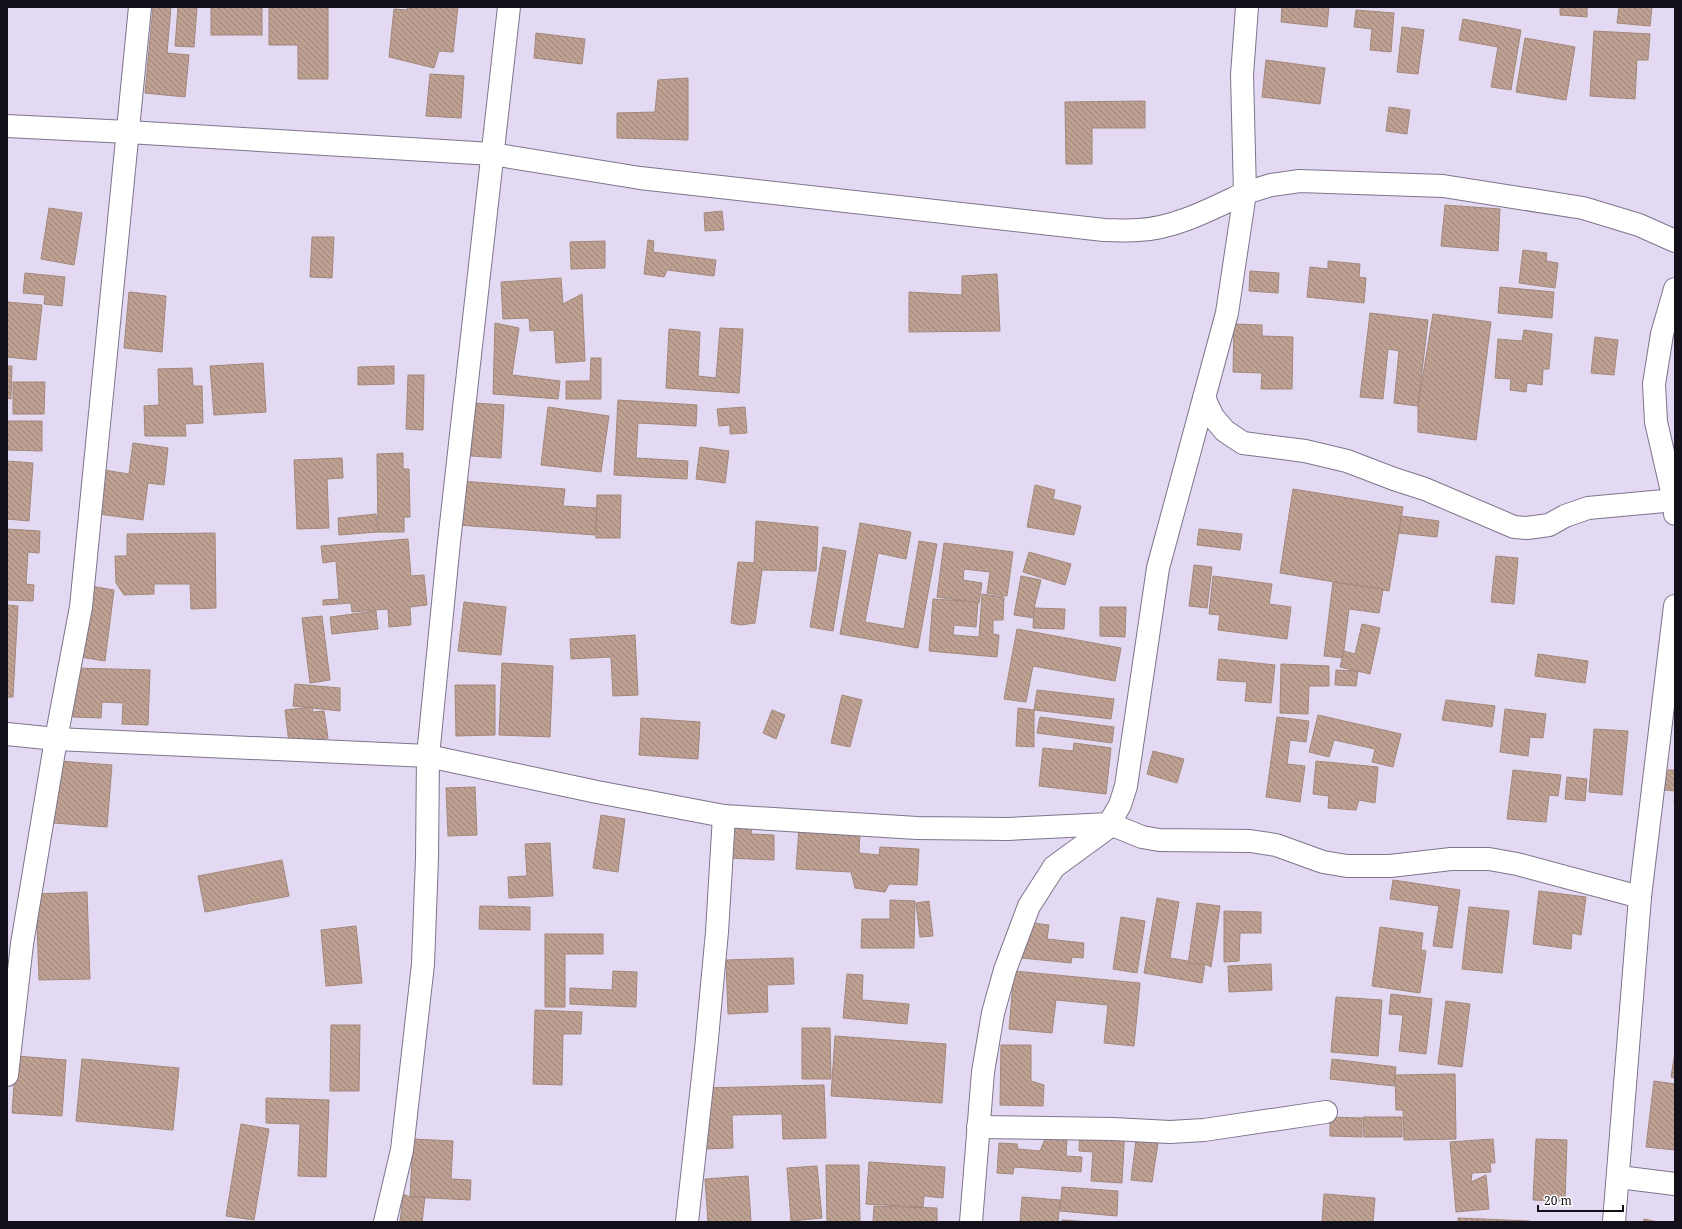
<svg xmlns="http://www.w3.org/2000/svg" width="1682" height="1229" font-family="'Noto Serif',serif">
	<style>
		.building { fill: url(#building-back-hatch); stroke: #a2887b }
		.lines { fill: none; stroke-linecap: round; stroke-linejoin: round }
		.minor-casing { stroke: #7e748b; stroke-width: 24 }
		.minor { stroke: #fff; stroke-width: 22 }
	</style>
	<defs>
		<pattern id="building-back-hatch" width="6" height="6" patternUnits="userSpaceOnUse"><rect width="6" height="6" fill="#bea192"/><path d="M-1 5l2 2M0 0l6 6M5-1l2 2" fill="none" stroke="#998276"/></pattern>
	</defs>
	<rect width="100%" height="100%" fill="#e4d9f3"/>
	<!-- building -->
	<g class="building">
		<polygon points="153,7 171,7 167,53 189,55 185,97 145,93"/>
		<polygon points="178,7 197,7 194,47 175,46"/>
		<rect x="211" y="7" width="51" height="28"/>
		<polygon points="269,7 328,7 328,79 298,79 298,45 269,45"/>
		<polygon points="408,7 458,7 453,52 439,51 434,68 389,57 394,9 407,10"/>
		<polygon points="1282,7 1329,7 1327,27 1281,22"/>
		<polygon points="1560,7 1587,7 1587,17 1560,15"/>
		<polygon points="1619,7 1652,7 1650,26 1617,23"/>
		<polygon points="1356,10 1394,13 1391,52 1370,50 1372,29 1354,27"/>
		<polygon points="1463,19 1521,30 1511,90 1491,87 1498,47 1459,40"/>
		<polygon points="1402,27 1424,30 1418,74 1397,72"/>
		<polygon points="1594,31 1650,34 1648,60 1637,60 1635,99 1590,96"/>
		<polygon points="536,33 585,39 582,64 534,58"/>
		<polygon points="1525,38 1575,47 1566,100 1516,92"/>
		<polygon points="1266,60 1325,68 1320,104 1262,97"/>
		<polygon points="430,74 464,76 461,118 426,116"/>
		<polygon points="688,78 688,140 617,138 617,113 655,112 658,80"/>
		<polygon points="1145,101 1145,128 1092,128 1092,164 1066,164 1065,102"/>
		<polygon points="1389,107 1410,110 1407,134 1386,131"/>
		<polygon points="1445,205 1500,209 1498,251 1441,246"/>
		<polygon points="49,208 82,213 74,265 41,259"/>
		<polygon points="722,211 724,230 705,231 704,213"/>
		<polygon points="312,237 334,237 332,278 310,277"/>
		<polygon points="648,240 654,241 653,252 716,260 714,276 667,270 664,277 644,274"/>
		<polygon points="605,241 605,268 571,269 570,242"/>
		<polygon points="1523,250 1547,253 1546,261 1558,263 1555,288 1519,283"/>
		<polygon points="1328,261 1360,264 1359,277 1366,278 1364,303 1307,297 1310,267 1328,269"/>
		<polygon points="1250,271 1279,273 1278,293 1249,291"/>
		<polygon points="25,273 65,277 62,306 44,304 45,295 23,293"/>
		<polygon points="997,274 1000,331 909,332 909,292 962,295 962,276"/>
		<polygon points="561,278 563,304 582,294 585,361 556,363 554,330 530,331 529,318 503,319 501,282"/>
		<polygon points="1500,287 1554,292 1552,318 1498,313"/>
		<polygon points="129,292 166,296 162,352 124,348"/>
		<polygon points="7,302 42,305 36,360 7,357"/>
		<polygon points="1370,313 1428,320 1418,406 1394,403 1399,351 1388,349 1383,399 1360,397"/>
		<polygon points="1433,314 1491,322 1476,440 1418,432 1418,406"/>
		<polygon points="495,323 519,328 512,375 560,381 558,399 493,394"/>
		<polygon points="1234,324 1262,325 1262,336 1293,337 1292,389 1261,389 1262,373 1233,372"/>
		<polygon points="720,328 743,329 739,393 666,388 669,329 700,332 698,376 716,378"/>
		<polygon points="1524,330 1552,334 1549,369 1543,369 1542,385 1527,383 1526,392 1510,390 1511,379 1495,378 1498,339 1522,341"/>
		<polygon points="1595,337 1618,340 1614,375 1591,373"/>
		<polygon points="591,358 601,358 601,399 566,399 566,381 590,381"/>
		<polygon points="263,363 266,412 214,415 210,366"/>
		<polygon points="7,366 12,366 11,399 7,398"/>
		<polygon points="394,366 394,384 358,385 358,367"/>
		<polygon points="192,368 193,386 202,386 203,423 185,424 186,436 145,436 144,406 159,405 158,369"/>
		<polygon points="408,375 424,375 423,430 406,429"/>
		<polygon points="13,382 45,382 44,414 13,414"/>
		<polygon points="618,400 697,405 696,426 638,423 636,458 688,461 687,479 614,475"/>
		<polygon points="474,403 504,405 501,458 471,456"/>
		<polygon points="548,407 609,416 601,472 541,465"/>
		<polygon points="745,407 747,433 730,434 730,425 719,426 717,409"/>
		<polygon points="7,421 42,421 42,451 7,450"/>
		<polygon points="133,443 168,448 164,485 148,483 143,520 99,514 104,470 129,474"/>
		<polygon points="700,447 729,451 725,483 696,479"/>
		<polygon points="403,453 403,469 409,469 410,517 404,517 404,532 378,532 377,454"/>
		<polygon points="342,458 343,478 327,479 329,528 297,529 294,460"/>
		<polygon points="7,461 33,463 29,521 7,519"/>
		<polygon points="461,481 565,489 563,506 597,508 595,535 458,525"/>
		<polygon points="1035,485 1055,490 1053,499 1081,506 1074,535 1027,527"/>
		<polygon points="1293,489 1403,507 1389,591 1280,573"/>
		<polygon points="597,495 621,495 620,538 596,538"/>
		<polygon points="376,514 378,532 339,535 338,518"/>
		<polygon points="1401,516 1439,521 1437,537 1399,533"/>
		<polygon points="756,521 818,527 816,571 762,570 755,623 741,625 731,623 738,562 754,563"/>
		<polygon points="860,523 911,532 906,559 878,553 865,622 904,629 919,541 937,544 918,648 840,634"/>
		<polygon points="7,529 40,531 39,553 28,552 26,584 34,585 33,601 7,600"/>
		<polygon points="1199,529 1242,534 1240,550 1197,545"/>
		<polygon points="215,533 216,608 191,609 190,584 154,584 154,594 124,595 116,583 115,556 127,556 127,534"/>
		<polygon points="408,539 411,576 424,575 427,605 410,607 411,625 389,627 388,609 352,612 351,603 323,605 323,600 339,599 336,561 323,563 321,546"/>
		<polygon points="944,543 1013,552 1007,596 987,593 990,572 964,569 963,580 982,583 979,603 937,597"/>
		<polygon points="823,547 846,551 833,631 810,627"/>
		<polygon points="1029,552 1071,564 1065,585 1023,572"/>
		<polygon points="1496,556 1518,558 1514,604 1491,602"/>
		<polygon points="1194,565 1212,567 1207,608 1189,606"/>
		<polygon points="1021,576 1041,580 1034,608 1034,618 1014,615"/>
		<polygon points="1213,576 1272,584 1269,604 1291,607 1287,639 1218,630 1220,615 1209,614"/>
		<polygon points="1333,582 1383,589 1379,613 1349,609 1343,658 1324,656"/>
		<polygon points="90,586 114,590 105,661 80,657"/>
		<polygon points="982,594 1004,597 1003,620 993,620 993,634 999,635 997,657 929,651 933,599 978,602 976,627 954,625 953,635 979,637"/>
		<polygon points="464,602 506,607 501,655 458,651"/>
		<polygon points="7,605 18,606 13,697 7,697"/>
		<polygon points="1100,607 1126,607 1125,637 1100,636"/>
		<polygon points="1034,608 1065,609 1064,629 1033,628"/>
		<polygon points="376,611 378,629 332,634 330,617"/>
		<polygon points="322,616 330,680 310,683 302,618"/>
		<polygon points="1362,624 1380,628 1370,674 1340,667 1344,651 1355,654"/>
		<polygon points="1017,629 1121,648 1115,681 1033,666 1026,702 1004,699"/>
		<polygon points="635,635 638,695 613,696 611,657 571,659 570,639"/>
		<polygon points="1538,654 1588,661 1585,683 1535,676"/>
		<polygon points="1219,659 1275,665 1271,703 1245,701 1247,682 1217,680"/>
		<polygon points="502,663 553,666 550,737 499,735"/>
		<polygon points="1281,664 1329,666 1329,686 1309,686 1308,714 1280,713"/>
		<polygon points="75,668 150,670 148,725 122,724 123,703 102,702 101,718 73,717"/>
		<polygon points="1336,670 1358,671 1356,686 1335,685"/>
		<polygon points="295,684 340,688 340,711 293,706"/>
		<polygon points="455,685 495,685 495,735 456,736"/>
		<polygon points="1037,690 1114,699 1111,719 1034,710"/>
		<polygon points="842,695 862,700 850,747 831,743"/>
		<polygon points="1446,700 1495,706 1492,727 1442,720"/>
		<polygon points="313,707 312,712 324,711 328,738 289,743 285,710"/>
		<polygon points="1018,708 1034,710 1034,747 1016,746"/>
		<polygon points="1505,709 1546,714 1543,738 1530,737 1528,756 1500,752"/>
		<polygon points="772,710 785,715 776,739 763,733"/>
		<polygon points="1318,715 1401,734 1393,767 1372,762 1375,749 1334,740 1329,757 1309,752"/>
		<polygon points="1040,717 1114,727 1112,743 1037,733"/>
		<polygon points="1277,717 1309,721 1306,742 1290,740 1287,764 1305,766 1300,802 1266,797"/>
		<polygon points="641,718 700,722 698,759 639,755"/>
		<polygon points="1594,729 1628,731 1622,795 1589,792"/>
		<polygon points="1074,743 1111,748 1106,794 1039,786 1043,748 1073,751"/>
		<polygon points="1153,751 1184,759 1177,783 1147,774"/>
		<polygon points="59,761 112,765 107,827 54,823"/>
		<polygon points="1316,761 1378,767 1375,803 1359,800 1356,810 1328,808 1329,796 1313,794"/>
		<polygon points="1513,770 1561,775 1558,796 1549,795 1546,822 1507,819"/>
		<polygon points="1666,770 1675,770 1675,803 1674,803 1675,791 1665,790"/>
		<polygon points="1567,777 1587,779 1585,801 1565,799"/>
		<polygon points="475,787 477,835 448,836 446,788"/>
		<polygon points="601,815 625,819 618,872 593,868"/>
		<polygon points="727,821 752,821 751,834 774,835 774,860 725,858"/>
		<polygon points="799,828 860,831 859,853 879,855 880,847 919,849 917,885 889,884 885,892 855,888 851,872 796,869"/>
		<polygon points="550,843 553,896 509,898 508,877 527,876 525,844"/>
		<polygon points="282,860 289,896 205,912 198,876"/>
		<polygon points="1393,880 1460,890 1452,948 1433,946 1439,906 1390,899"/>
		<polygon points="1539,891 1586,897 1581,935 1572,933 1571,949 1533,944"/>
		<polygon points="87,892 90,979 39,980 36,894"/>
		<polygon points="1157,898 1179,902 1170,958 1205,964 1202,983 1144,973"/>
		<polygon points="890,900 915,901 914,948 861,948 862,919 890,919"/>
		<polygon points="929,901 933,936 920,937 916,903"/>
		<polygon points="1197,903 1220,906 1211,967 1205,964 1188,964"/>
		<polygon points="480,906 530,907 530,930 479,929"/>
		<polygon points="1469,907 1509,911 1502,973 1462,969"/>
		<polygon points="1224,911 1261,912 1261,933 1240,933 1239,961 1224,962"/>
		<polygon points="1121,917 1145,921 1137,973 1113,969"/>
		<polygon points="1026,922 1049,925 1047,939 1084,943 1083,958 1072,957 1071,963 1022,958"/>
		<polygon points="356,926 362,983 326,986 321,930"/>
		<polygon points="1380,927 1423,933 1421,950 1426,951 1420,993 1372,986"/>
		<polygon points="545,934 603,934 603,954 565,954 565,1007 545,1007"/>
		<polygon points="793,958 794,984 767,985 768,1012 728,1014 726,960"/>
		<polygon points="1271,964 1272,990 1229,992 1228,966"/>
		<polygon points="613,971 637,972 636,1007 570,1004 570,988 612,990"/>
		<polygon points="1014,971 1140,983 1134,1046 1104,1043 1108,1005 1056,1000 1052,1033 1009,1029"/>
		<polygon points="847,974 863,975 862,1000 909,1004 907,1024 843,1018"/>
		<polygon points="1391,994 1432,999 1426,1054 1399,1051 1403,1015 1389,1014"/>
		<polygon points="1336,997 1382,1000 1378,1056 1331,1052"/>
		<polygon points="1446,1001 1470,1004 1462,1067 1438,1064"/>
		<polygon points="535,1010 582,1012 581,1034 563,1034 562,1085 533,1084"/>
		<polygon points="331,1025 360,1025 359,1091 330,1091"/>
		<polygon points="802,1028 830,1028 831,1079 802,1079"/>
		<polygon points="835,1036 946,1044 942,1103 831,1096"/>
		<polygon points="1001,1045 1031,1045 1031,1081 1044,1085 1043,1106 1000,1105"/>
		<polygon points="1675,1052 1675,1078 1671,1077"/>
		<polygon points="16,1056 66,1060 62,1116 12,1113"/>
		<polygon points="82,1059 179,1068 173,1130 76,1121"/>
		<polygon points="1332,1059 1396,1067 1394,1086 1330,1079"/>
		<polygon points="1455,1074 1456,1139 1404,1140 1403,1110 1396,1110 1395,1075"/>
		<polygon points="1654,1081 1675,1084 1675,1150 1646,1147"/>
		<polygon points="824,1085 826,1138 783,1139 782,1114 732,1115 733,1148 704,1149 703,1088"/>
		<polygon points="266,1098 329,1100 326,1177 298,1176 300,1124 266,1123"/>
		<polygon points="1330,1117 1362,1118 1362,1137 1330,1136"/>
		<polygon points="1363,1117 1402,1117 1402,1137 1364,1137"/>
		<polygon points="241,1124 269,1129 254,1220 226,1216"/>
		<polygon points="1080,1125 1125,1127 1122,1183 1091,1181 1093,1152 1079,1151"/>
		<polygon points="413,1139 453,1141 451,1179 471,1180 470,1200 410,1197"/>
		<polygon points="1045,1139 1067,1140 1066,1156 1082,1157 1081,1172 1014,1167 1013,1174 997,1173 999,1143 1017,1144 1018,1149 1040,1151"/>
		<polygon points="1493,1139 1495,1163 1490,1163 1491,1172 1472,1173 1471,1182 1486,1175 1489,1209 1456,1212 1450,1142"/>
		<polygon points="1536,1139 1567,1140 1565,1201 1533,1200"/>
		<polygon points="1136,1140 1158,1143 1152,1182 1131,1180"/>
		<polygon points="869,1162 945,1167 943,1198 924,1196 923,1207 866,1204"/>
		<polygon points="826,1165 859,1165 860,1222 827,1222"/>
		<polygon points="817,1166 822,1218 791,1221 787,1168"/>
		<polygon points="748,1176 751,1222 708,1222 705,1179"/>
		<polygon points="1062,1187 1118,1191 1117,1216 1060,1211"/>
		<polygon points="403,1194 410,1197 425,1197 422,1222 400,1222"/>
		<polygon points="1324,1194 1375,1198 1373,1222 1322,1222"/>
		<polygon points="1022,1197 1060,1200 1058,1222 1020,1222"/>
		<polygon points="874,1206 937,1208 937,1222 873,1222"/>
		<polygon points="1458,1218 1530,1221 1530,1222 1458,1222"/>
		<polygon points="1644,1219 1658,1222 1643,1222"/>
		<polygon points="1062,1220 1091,1222 1062,1222"/>
	</g>
	<g class="lines">
		<defs>
			<g id="minor">
				<path d="M7 126 128 132 492 154 640 178 1104 230C1115 230 1127 231 1138 230 1174 229 1213 208 1245 193L1242 75 1247 7"/>
				<polyline points="1675,289 1662,334 1654,384 1656,422 1674,500 1675,514"/>
				<polyline points="1204,398 1213,417 1225,431 1243,443 1305,451 1347,461 1394,479 1425,489 1514,527 1527,528 1549,525 1565,516 1588,508 1675,500"/>
				<polyline points="7,734 56,739 428,756 597,792 724,816 917,828 1008,829 1110,824 1142,837 1159,840 1250,841 1276,845 1323,862 1347,866 1390,866 1451,859 1489,859 1517,864 1640,897"/>
				<polyline points="7,1075 22,944 56,739 81,607 140,7"/>
				<polyline points="978,1127 1113,1129 1170,1132 1204,1130 1326,1112"/>
				<polyline points="1619,1177 1675,1184"/>
				<polyline points="385,1222 402,1150 423,964 427,858 428,756 449,542 509,7"/>
				<polyline points="687,1222 706,1049 717,932 724,816"/>
				<polyline points="971,1222 983,1072 993,1013 1005,970 1029,906 1054,867 1106,829 1120,805 1126,786 1158,568 1227,313 1245,193 1271,185 1300,181 1443,186 1583,208 1639,225 1675,241"/>
				<polyline points="1614,1222 1640,897 1675,606"/>
			</g>
		</defs>
		<!-- minor casing -->
		<use href="#minor" class="minor-casing"/>
		<!-- minor -->
		<use href="#minor" class="minor"/>
	</g>
	<!-- border -->
	<rect width="1682" height="1229" fill="none" stroke="#141019" stroke-width="16"/>
	<!-- scale -->
	<path d="M1538 1205v6h85v-6" fill="none" stroke="#141019" stroke-width="2"/>
	<text x="1544" y="1205" font-size="12" fill="#141019" stroke="#ffffff" stroke-width="3" paint-order="stroke">20 m</text>
</svg>
